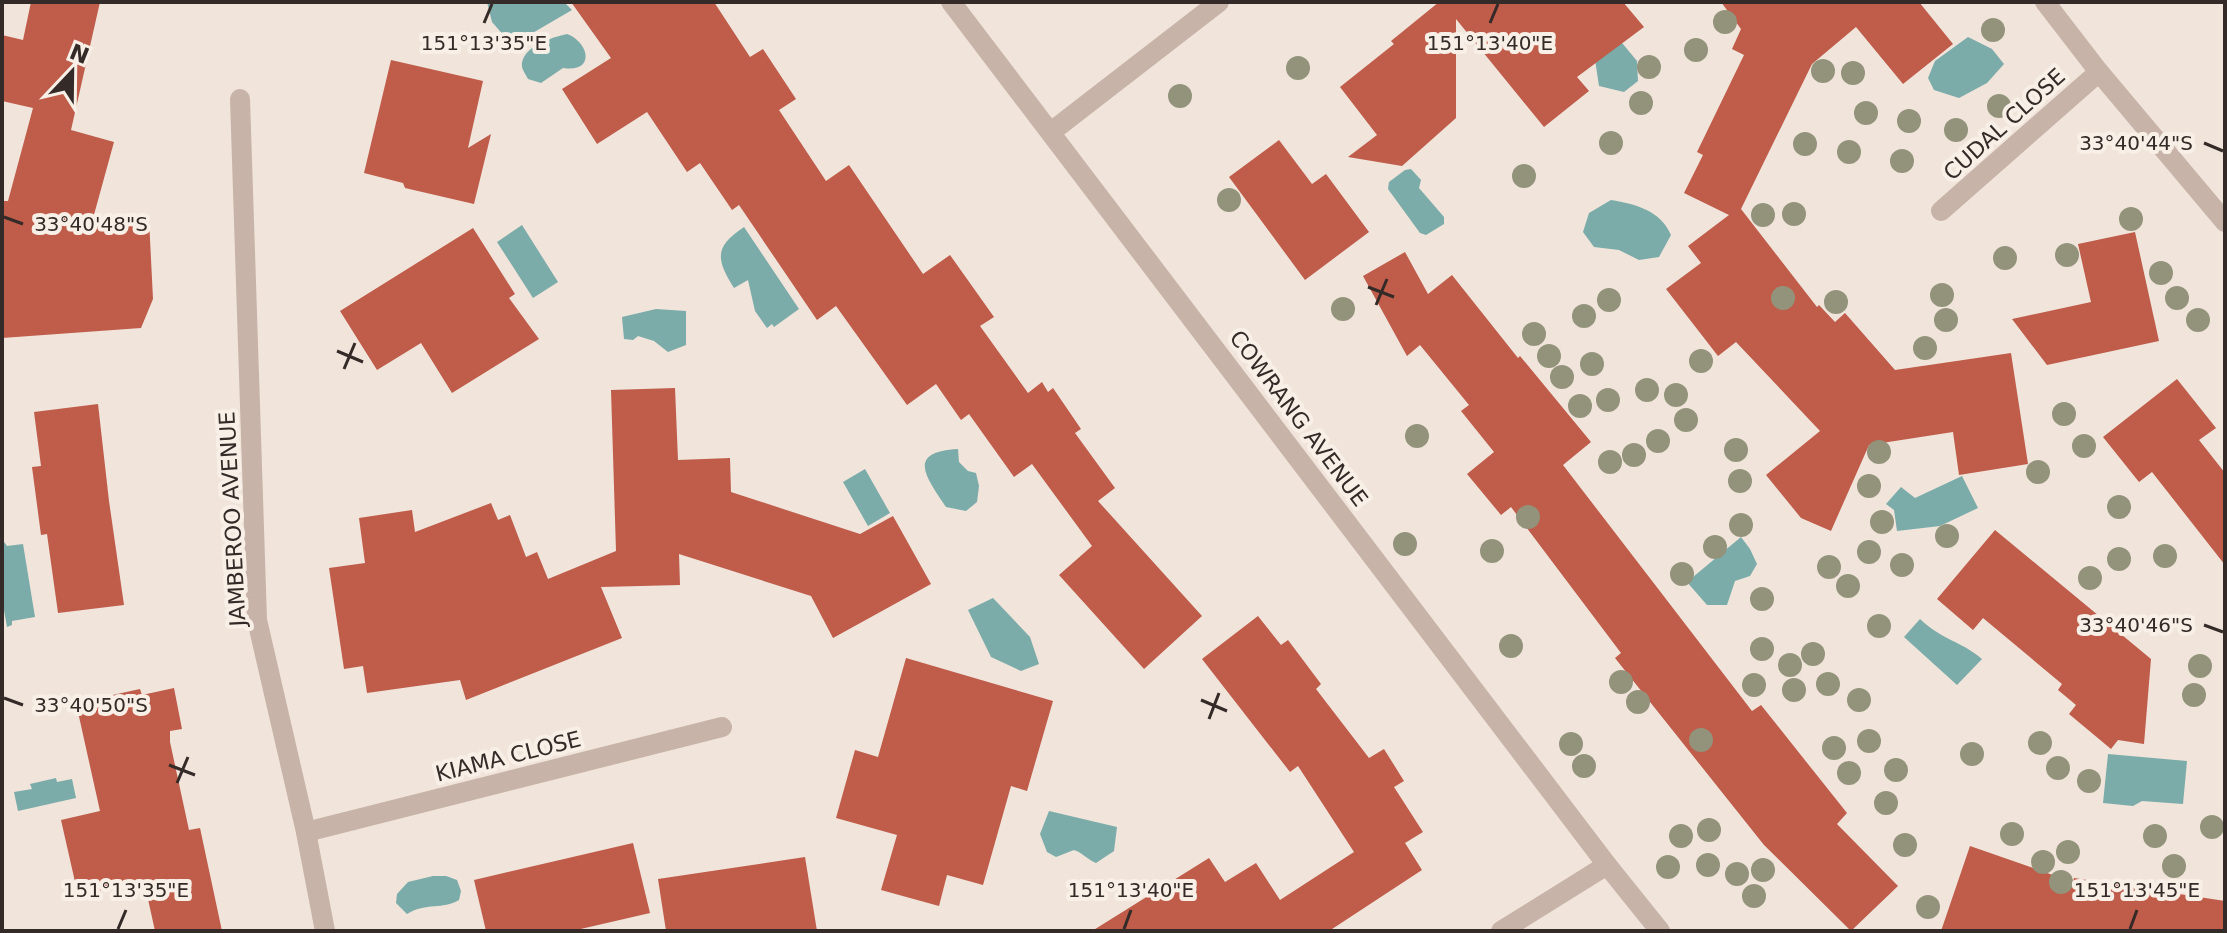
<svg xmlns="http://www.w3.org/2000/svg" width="2227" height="933" font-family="'DejaVu Sans',sans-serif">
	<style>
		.water { fill: #7baca9 }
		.building { fill: #bf5c4a }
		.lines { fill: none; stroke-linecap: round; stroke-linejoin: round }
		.minor { stroke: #c7b3a7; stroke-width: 20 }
		.tree { fill: #93937b }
		.ticks { fill: none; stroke: #342a27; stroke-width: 3 }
		.labels { text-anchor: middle; stroke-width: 8; stroke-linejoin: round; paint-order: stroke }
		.street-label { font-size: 22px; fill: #342a27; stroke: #f8efe7 }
		.ticks-label { font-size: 20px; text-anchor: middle; fill: #342a27; stroke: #f8efe7; stroke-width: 8; stroke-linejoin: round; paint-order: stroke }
	</style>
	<rect width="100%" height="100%" fill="#f0e4db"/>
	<!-- water -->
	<g class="water">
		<polygon points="487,2 564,2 572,10 512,45 492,22"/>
		<polygon points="1603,20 1637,61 1638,81 1624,92 1599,86 1594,53"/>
		<path d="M567 34C589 42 596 73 563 68L541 83 528 79C526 75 523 71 522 67 520 47 553 37 567 34Z"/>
		<polygon points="1968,37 1992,49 2004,64 1987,83 1959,98 1934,90 1928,78 1935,61"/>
		<polygon points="1411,169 1421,180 1419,188 1444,217 1444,224 1426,235 1420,233 1388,189 1389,182 1405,170"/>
		<path d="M1611 200C1636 204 1661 211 1671 235L1659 257 1639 260 1619 250 1594 247 1583 232 1589 213Z"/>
		<polygon points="522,225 558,282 533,298 497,242"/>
		<path d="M744 227 799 309 774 327 772 324 767 328 755 311 748 280 734 288C716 259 714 247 744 227Z"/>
		<polygon points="656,309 686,311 686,345 668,352 654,341 638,336 633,340 624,339 622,317"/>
		<path d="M958 449 959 462 968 471 976 473 979 486 977 502 966 511 946 507C928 479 904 452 958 449Z"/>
		<polygon points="865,469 890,513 868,526 843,482"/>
		<polygon points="1962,476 1978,508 1940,526 1897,531 1894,510 1886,504 1901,487 1915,498"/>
		<polygon points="1741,537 1750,549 1757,564 1750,576 1735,581 1727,605 1707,605 1687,582"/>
		<polygon points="2,539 7,546 23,544 35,617 12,621 12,625 7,627 2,599"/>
		<polygon points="993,598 1030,637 1039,664 1021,671 991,657 968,610"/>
		<path d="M1920 619C1942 640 1961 641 1982 659L1957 685 1904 637Z"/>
		<polygon points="2108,754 2187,761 2183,804 2142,801 2133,806 2103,803"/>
		<polygon points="56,778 57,782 72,779 76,798 18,811 14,792 32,789 30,784"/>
		<path d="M1049 811 1117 827 1114 851 1096 863C1087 859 1083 853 1074 850L1056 857 1047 852 1040 834Z"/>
		<path d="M433 876H446L457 880 461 891 459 900C442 910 427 902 407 914L396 903 397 894 408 882Z"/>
	</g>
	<!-- building -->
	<g class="building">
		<polygon points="31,2 100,2 71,130 114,142 92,222 149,219 153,299 141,328 2,338 2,201 8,201 33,108 2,101 2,35 23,40"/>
		<polygon points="571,2 714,2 750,57 763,49 796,99 779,110 826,181 849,165 923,274 950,255 994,317 980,326 1028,393 1042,382 1048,392 1053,388 1081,429 1075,433 1115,488 1098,501 1202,616 1144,669 1059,575 1092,546 1032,464 1014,477 969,414 961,420 936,384 907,405 836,306 817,320 739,205 732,210 700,163 687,172 647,112 597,144 562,89 611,58"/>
		<polygon points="1439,2 1623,2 1644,27 1577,77 1589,91 1544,127 1456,19 1456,118 1402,166 1348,157 1377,135 1340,87 1394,44 1391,41"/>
		<polygon points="1721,2 1919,2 1953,44 1903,84 1856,27 1812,64 1741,209 1817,307 1819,305 1835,322 1845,313 1895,370 2011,353 2028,464 1959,475 1953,432 1869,445 1831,531 1801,518 1766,475 1820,431 1736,342 1718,356 1666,289 1701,263 1688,246 1729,215 1684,193 1703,155 1697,152 1744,55 1732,49 1741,29"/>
		<polygon points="391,60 483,81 468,148 491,134 474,204 405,188 403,183 364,173"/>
		<polygon points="1279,140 1312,184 1326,174 1369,232 1305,280 1229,177"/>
		<polygon points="473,228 515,294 509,298 539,339 452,393 421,343 377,370 340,311"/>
		<polygon points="2135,232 2159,341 2047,365 2012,319 2091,302 2078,244"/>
		<polygon points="1405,252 1428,294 1452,275 1518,358 1520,356 1591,442 1563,465 1752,711 1761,705 1847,813 1837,824 1898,886 1851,931 1764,845 1615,658 1621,653 1511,507 1501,515 1467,474 1494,452 1461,411 1469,405 1420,345 1407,356 1363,276"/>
		<polygon points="2177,379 2216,428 2199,440 2225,473 2225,565 2152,472 2139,482 2103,437"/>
		<polygon points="675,388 678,460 730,458 731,492 860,534 893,516 931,584 833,638 811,596 679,554 680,585 601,587 622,638 466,700 460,680 367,693 363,666 344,669 329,568 365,563 359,518 412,510 415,532 491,503 498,520 510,515 526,557 537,552 548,579 616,551 611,390"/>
		<polygon points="98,404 109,501 124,605 58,613 47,534 41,535 32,467 41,466 34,412"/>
		<polygon points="1995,530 2151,659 2144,744 2118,740 2111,749 2069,714 2076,705 2058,690 2062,684 1983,618 1973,630 1937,599"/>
		<polygon points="1258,616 1281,645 1288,640 1321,684 1316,689 1369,758 1384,749 1404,781 1394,787 1423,832 1405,843 1422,870 1329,931 1092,931 1209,858 1225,882 1256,863 1280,900 1354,852 1298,766 1290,772 1202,659"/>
		<polygon points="906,658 1053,701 1027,791 1011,786 983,885 947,875 939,906 881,890 897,835 836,818 855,750 878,757"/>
		<polygon points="174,688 182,729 170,731 170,742 189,830 200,828 222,931 155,931 144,881 78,895 61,820 100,811 76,703 140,689 142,695"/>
		<polygon points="633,843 650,913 572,931 486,931 474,880"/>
		<polygon points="1970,846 2073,882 2074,878 2225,901 2225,931 1941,931"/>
		<polygon points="805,857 817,931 666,931 658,879"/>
	</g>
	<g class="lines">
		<!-- minor -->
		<g class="minor">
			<polyline points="951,2 1607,865 1660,931"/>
			<polyline points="2045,2 2099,72 2225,222"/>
			<polyline points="240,99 257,620 306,832 325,931"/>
			<polyline points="1051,132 1219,2"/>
			<polyline points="1941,211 2099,72"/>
			<polyline points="306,832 722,727"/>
			<polyline points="1501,931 1607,865"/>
		</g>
	</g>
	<!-- trees -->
	<g class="tree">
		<circle cx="1725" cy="22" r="12"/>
		<circle cx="1993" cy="30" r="12"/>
		<circle cx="1696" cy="50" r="12"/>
		<circle cx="1649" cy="67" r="12"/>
		<circle cx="1298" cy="68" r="12"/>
		<circle cx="1823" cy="71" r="12"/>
		<circle cx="1853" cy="73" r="12"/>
		<circle cx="1180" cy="96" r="12"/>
		<circle cx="1641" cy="103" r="12"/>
		<circle cx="1999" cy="106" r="12"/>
		<circle cx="1866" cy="113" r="12"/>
		<circle cx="1909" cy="121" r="12"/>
		<circle cx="1956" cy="130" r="12"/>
		<circle cx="1611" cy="143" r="12"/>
		<circle cx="1805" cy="144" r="12"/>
		<circle cx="1849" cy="152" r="12"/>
		<circle cx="1902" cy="161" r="12"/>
		<circle cx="1524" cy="176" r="12"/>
		<circle cx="1229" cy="200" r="12"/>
		<circle cx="1794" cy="214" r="12"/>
		<circle cx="1763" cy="215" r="12"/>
		<circle cx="2131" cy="219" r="12"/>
		<circle cx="2067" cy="255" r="12"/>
		<circle cx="2005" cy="258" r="12"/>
		<circle cx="2161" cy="273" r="12"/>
		<circle cx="1942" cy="295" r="12"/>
		<circle cx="1783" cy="298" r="12"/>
		<circle cx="2177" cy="298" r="12"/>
		<circle cx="1609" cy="300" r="12"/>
		<circle cx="1836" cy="302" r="12"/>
		<circle cx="1343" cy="309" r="12"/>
		<circle cx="1584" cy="316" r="12"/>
		<circle cx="1946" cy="320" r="12"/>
		<circle cx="2198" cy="320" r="12"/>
		<circle cx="1534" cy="334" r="12"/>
		<circle cx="1925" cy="348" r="12"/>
		<circle cx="1549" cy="356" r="12"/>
		<circle cx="1701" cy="361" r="12"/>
		<circle cx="1592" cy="364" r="12"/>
		<circle cx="1562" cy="377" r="12"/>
		<circle cx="1647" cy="390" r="12"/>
		<circle cx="1676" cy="395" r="12"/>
		<circle cx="1608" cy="400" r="12"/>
		<circle cx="1580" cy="406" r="12"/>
		<circle cx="2064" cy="414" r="12"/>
		<circle cx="1686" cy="420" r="12"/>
		<circle cx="1417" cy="436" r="12"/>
		<circle cx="1658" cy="441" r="12"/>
		<circle cx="2084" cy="446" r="12"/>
		<circle cx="1736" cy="450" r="12"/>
		<circle cx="1879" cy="452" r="12"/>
		<circle cx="1634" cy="455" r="12"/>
		<circle cx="1610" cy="462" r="12"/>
		<circle cx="2038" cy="472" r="12"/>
		<circle cx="1740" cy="481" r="12"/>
		<circle cx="1869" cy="486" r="12"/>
		<circle cx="2119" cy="507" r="12"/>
		<circle cx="1528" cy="517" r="12"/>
		<circle cx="1882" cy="522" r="12"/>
		<circle cx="1741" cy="525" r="12"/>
		<circle cx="1947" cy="536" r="12"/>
		<circle cx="1405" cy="544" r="12"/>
		<circle cx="1715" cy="547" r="12"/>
		<circle cx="1492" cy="551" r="12"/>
		<circle cx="1869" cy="552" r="12"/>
		<circle cx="2165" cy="556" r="12"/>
		<circle cx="2119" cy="559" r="12"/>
		<circle cx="1902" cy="565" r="12"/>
		<circle cx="1829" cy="567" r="12"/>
		<circle cx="1682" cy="574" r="12"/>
		<circle cx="2090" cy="578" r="12"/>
		<circle cx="1848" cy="586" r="12"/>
		<circle cx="1762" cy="599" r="12"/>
		<circle cx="1879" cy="626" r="12"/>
		<circle cx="1511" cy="646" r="12"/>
		<circle cx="1762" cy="649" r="12"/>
		<circle cx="1813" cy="654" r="12"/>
		<circle cx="1790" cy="665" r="12"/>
		<circle cx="2200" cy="666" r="12"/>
		<circle cx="1621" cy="682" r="12"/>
		<circle cx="1828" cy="684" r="12"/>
		<circle cx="1754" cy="685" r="12"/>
		<circle cx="1794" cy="690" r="12"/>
		<circle cx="2194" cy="695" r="12"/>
		<circle cx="1859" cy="700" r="12"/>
		<circle cx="1638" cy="702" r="12"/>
		<circle cx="1701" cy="740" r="12"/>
		<circle cx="1869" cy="741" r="12"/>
		<circle cx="2040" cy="743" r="12"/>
		<circle cx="1571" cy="744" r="12"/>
		<circle cx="1834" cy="748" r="12"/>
		<circle cx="1972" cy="754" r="12"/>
		<circle cx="1584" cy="766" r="12"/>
		<circle cx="2058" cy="768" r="12"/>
		<circle cx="1896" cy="770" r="12"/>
		<circle cx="1849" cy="773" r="12"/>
		<circle cx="2089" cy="781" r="12"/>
		<circle cx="1886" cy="803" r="12"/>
		<circle cx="2212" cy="827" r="12"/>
		<circle cx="1709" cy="830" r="12"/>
		<circle cx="2012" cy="834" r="12"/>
		<circle cx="1681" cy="836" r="12"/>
		<circle cx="2155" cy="836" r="12"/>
		<circle cx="1905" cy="845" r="12"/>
		<circle cx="2068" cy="852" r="12"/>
		<circle cx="2043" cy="862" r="12"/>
		<circle cx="1708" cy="865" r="12"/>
		<circle cx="2174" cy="866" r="12"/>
		<circle cx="1668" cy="867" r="12"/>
		<circle cx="1763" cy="870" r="12"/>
		<circle cx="1737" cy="874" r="12"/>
		<circle cx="2061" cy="882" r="12"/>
		<circle cx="1754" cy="896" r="12"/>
		<circle cx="1928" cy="907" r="12"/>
	</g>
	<!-- ticks -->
	<path class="ticks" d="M484 23 492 4M1490 23 1498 4M2204 143 2223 151M4 217 23 224M1368 287 1394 297M1376 305 1387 279M337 351 363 362M344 369 355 343M2204 625 2223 632M4 698 23 705M1201 700 1227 711M1209 719 1219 693M169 765 195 775M177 783 188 757M118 929 126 910M1124 929 1131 910M2130 929 2137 910"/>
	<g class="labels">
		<!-- street labels -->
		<g class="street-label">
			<text transform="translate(2004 124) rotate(-42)" y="8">CUDAL CLOSE</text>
			<text transform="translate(1299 418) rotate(53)" y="8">COWRANG AVENUE</text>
			<text transform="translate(232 519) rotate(-93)" y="8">JAMBEROO AVENUE</text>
			<text transform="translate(508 756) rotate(-14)" y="8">KIAMA CLOSE</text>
		</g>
	</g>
	<g class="ticks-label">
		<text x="484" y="50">151°13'35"E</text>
		<text x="1490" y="50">151°13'40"E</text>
		<text x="2136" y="150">33°40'44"S</text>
		<text x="91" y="231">33°40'48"S</text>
		<text x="2136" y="632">33°40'46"S</text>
		<text x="91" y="712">33°40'50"S</text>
		<text x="126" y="897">151°13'35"E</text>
		<text x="1131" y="897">151°13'40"E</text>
		<text x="2137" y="897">151°13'45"E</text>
	</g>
	<!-- border -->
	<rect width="2227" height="933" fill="none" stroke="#342a27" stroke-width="8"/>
	<!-- north arrow -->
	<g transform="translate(72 72) rotate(22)" stroke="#f8efe7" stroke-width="6" paint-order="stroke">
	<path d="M0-6L14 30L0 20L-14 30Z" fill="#342a27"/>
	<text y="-12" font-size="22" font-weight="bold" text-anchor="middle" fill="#342a27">N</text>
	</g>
</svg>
